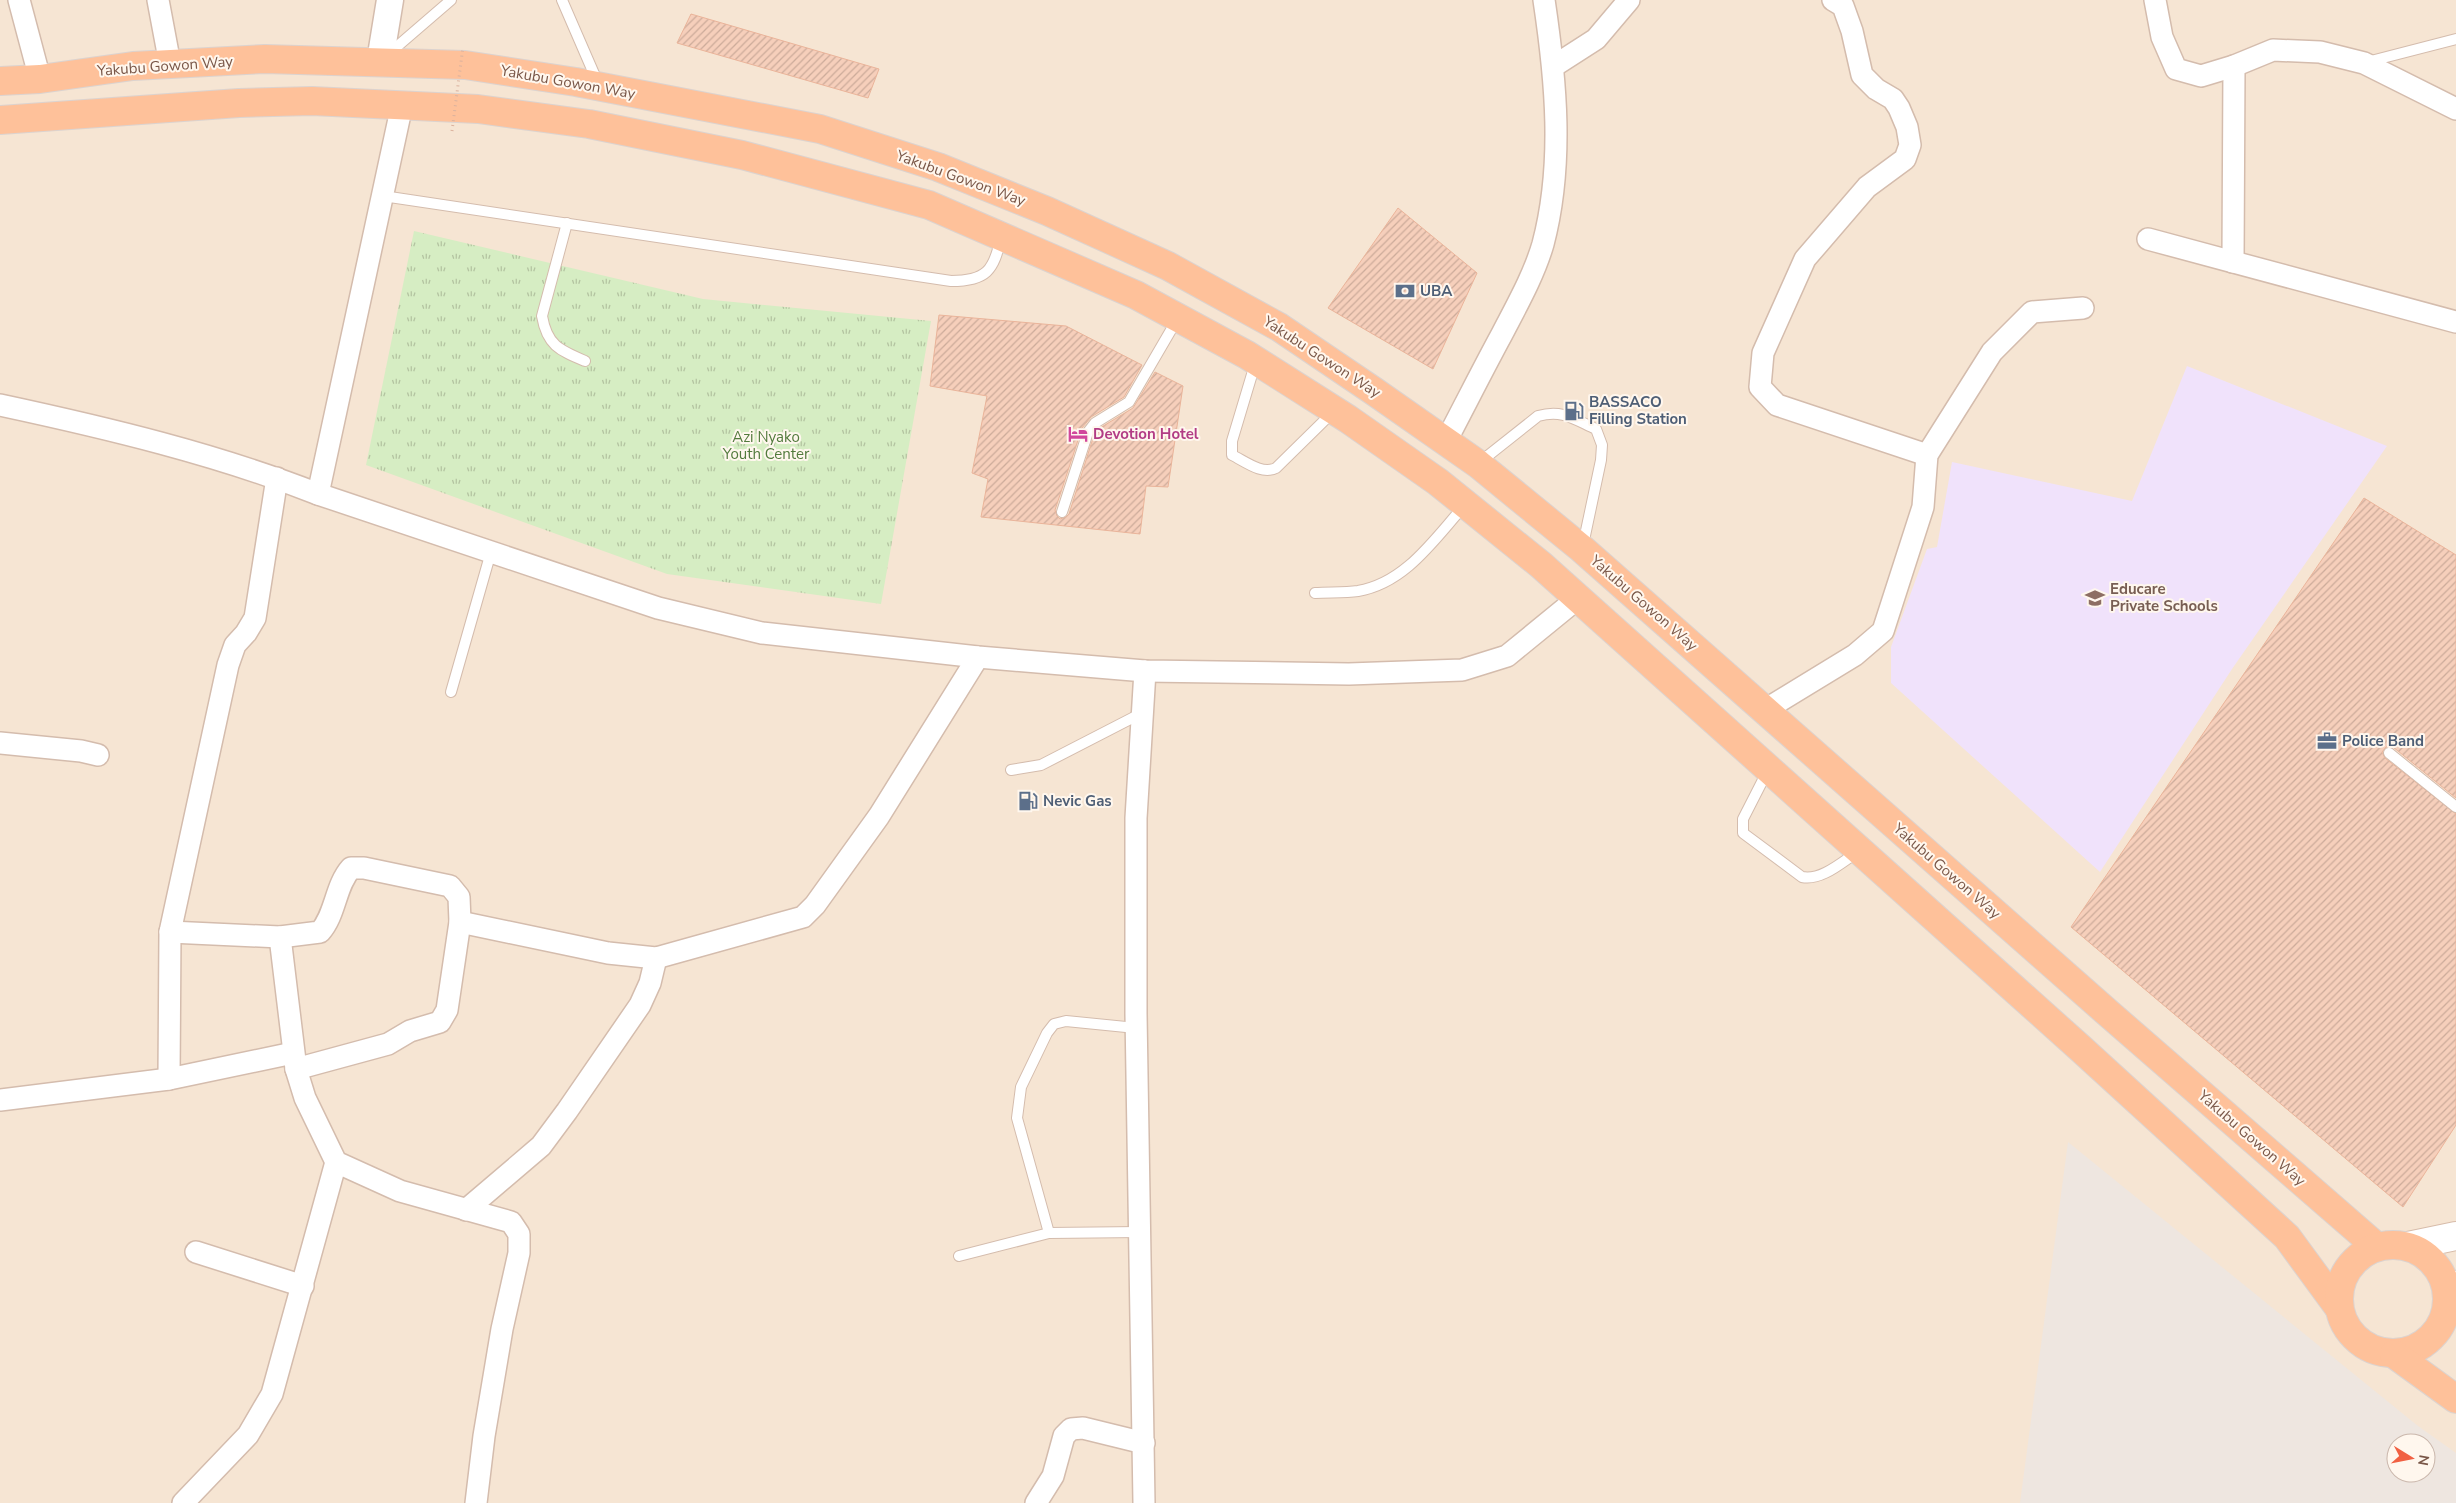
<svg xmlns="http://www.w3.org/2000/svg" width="2456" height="1503" font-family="'Nunito Sans',sans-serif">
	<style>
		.residential { fill: #f6e5d3; fill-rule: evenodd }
		.industrial { fill: #eee6e0; fill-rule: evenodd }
		.education { fill: #f0e2fb }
		.park { fill: url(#park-tufts) }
		.building { fill: url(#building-hatch); stroke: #eab49a }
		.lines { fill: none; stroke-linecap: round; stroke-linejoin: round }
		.service-casing { stroke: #d4bcad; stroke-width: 12 }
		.minor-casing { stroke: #d4bcad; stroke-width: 24 }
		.tertiary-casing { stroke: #d4bcad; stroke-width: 29 }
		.secondary-casing { stroke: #d7bcaa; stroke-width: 30 }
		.trunk-casing { stroke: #dcd3cf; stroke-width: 30 }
		.service { stroke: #fff; stroke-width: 10 }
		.minor { stroke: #fff; stroke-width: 21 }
		.tertiary { stroke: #fff; stroke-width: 26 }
		.secondary { stroke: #fff; stroke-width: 28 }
		.trunk { stroke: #fec19a; stroke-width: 28 }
		.path-bridge { stroke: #dbb29e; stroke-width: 3; stroke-dasharray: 1 4; stroke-linecap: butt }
		.labels { text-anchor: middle; stroke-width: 4; stroke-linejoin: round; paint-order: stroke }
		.street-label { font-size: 15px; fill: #7a5748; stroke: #fff7ee }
		.service-label { font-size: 15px; font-weight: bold; fill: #4e5e75; stroke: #fff7ee; text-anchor: start }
		.hotel-label { font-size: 15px; font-weight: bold; fill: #b23c85; stroke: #fff7ee; text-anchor: start }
		.park-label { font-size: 15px; fill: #527a3c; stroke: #fff7ee }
		.education-label { font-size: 15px; font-weight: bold; fill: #785e54; stroke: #fff7ee; text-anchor: start }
	</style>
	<defs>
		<pattern id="park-tufts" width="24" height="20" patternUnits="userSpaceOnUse" patternTransform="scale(1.25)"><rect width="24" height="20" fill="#d6edc3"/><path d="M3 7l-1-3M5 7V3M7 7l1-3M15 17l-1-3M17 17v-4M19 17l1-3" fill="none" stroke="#b3c3a0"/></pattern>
		<pattern id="building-hatch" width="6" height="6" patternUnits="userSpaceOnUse" patternTransform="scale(1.25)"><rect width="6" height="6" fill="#f6cfbb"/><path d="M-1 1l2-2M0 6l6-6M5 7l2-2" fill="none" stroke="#ccab9a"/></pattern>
	</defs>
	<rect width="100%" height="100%" fill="#fef3e6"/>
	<!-- residential -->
	<path class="residential" d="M0 0H2456V1503H0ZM2396 1443H2426V1473H2396Z"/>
	<!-- industrial -->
	<path class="industrial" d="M2068 1142 2418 1426 2456 1453V1503H2020ZM2396 1443H2426V1473H2396Z"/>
	<!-- education -->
	<polygon class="education" points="2187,366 2387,446 2232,669 2100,872 1891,683 1891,647 1927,549 1937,547 1952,462 2132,501"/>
	<!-- park -->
	<polygon class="park" points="414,231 703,299 931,321 881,604 667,574 366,465"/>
	<!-- building -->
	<g class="building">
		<polygon points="691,14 879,69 868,98 677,43"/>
		<polygon points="1398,208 1477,273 1433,369 1328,308"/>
		<polygon points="939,315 1066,326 1142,365 1124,397 1091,417 1082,428 1055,510 1057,516 1060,519 1066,517 1069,514 1094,435 1100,428 1133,408 1155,372 1183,386 1168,487 1146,486 1140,534 981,517 988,479 972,473 987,396 930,386"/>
		<polygon points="2364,498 2456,555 2456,798 2393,747 2386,747 2382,752 2385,758 2456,814 2456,1125 2403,1207 2071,927"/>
	</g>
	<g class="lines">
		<defs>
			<g id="service">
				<polyline points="562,0 598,83"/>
				<polyline points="386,56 451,0"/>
				<polyline points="2367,62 2456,39"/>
				<path d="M383 196 951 281C986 281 994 271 1001 237"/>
				<path d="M567 223 542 316C547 345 559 350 585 361"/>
				<path d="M1256 361 1232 441V455C1246 462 1262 475 1276 468L1333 412"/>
				<path d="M1480 462 1538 416C1562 409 1574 419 1596 429L1602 445 1601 460 1583 545"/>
				<polyline points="1062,512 1088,432 1095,423 1129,402 1178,318"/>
				<path d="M1315 593C1329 592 1344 593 1358 591 1406 583 1435 538 1465 505"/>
				<polyline points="451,692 491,552"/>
				<polyline points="2389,753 2456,807"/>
				<polyline points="1011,770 1041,765 1142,713"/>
				<path d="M1768 770 1743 819V833L1802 877C1822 881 1843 861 1859 851"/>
				<polyline points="1049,1233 1017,1118 1021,1087 1047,1033 1054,1024 1066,1021 1136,1028"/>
				<polyline points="959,1256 1049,1233 1140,1232"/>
			</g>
			<g id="minor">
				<polyline points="19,0 40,79"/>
				<polyline points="158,0 170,64"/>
				<polyline points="1833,0 1843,6 1852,31 1862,75 1876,89 1893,99 1899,108 1907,127 1910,145 1905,159 1867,187 1805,259 1763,353 1760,387 1777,405 1927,455"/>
				<polyline points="2155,0 2162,37 2176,69 2201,76 2234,66 2273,50 2320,52 2364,63 2456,109"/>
				<polyline points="1554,66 1596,39 1629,0"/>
				<polyline points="2148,239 2456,322"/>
				<polyline points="2233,262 2234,66"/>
				<path d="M0 405C107 428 216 454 318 494L658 608 762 633 978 657 1145 671 1349 674 1462 670 1507 656 1578 598"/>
				<path d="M1446 441C1465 405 1483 369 1502 334 1517 305 1534 275 1543 244 1564 164 1556 80 1544 0"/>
				<polyline points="318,494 402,105"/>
				<polyline points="1765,710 1855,655 1883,631 1923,507 1927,455 1992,352 2032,312 2083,308"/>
				<polyline points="0,743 81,751 98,755"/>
				<polyline points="460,922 608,953 656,958 803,917 815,905 879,816 978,657"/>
				<path d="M170 932 280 937 320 932C336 914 335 886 351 868H364L450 886 459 897 460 922 447 1010 440 1022 410 1031 388 1044 296 1069"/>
				<polyline points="280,937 296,1069 305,1098 336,1162 400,1191 511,1222 519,1234 519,1253 502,1329 484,1436 476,1503"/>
				<polyline points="169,1079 170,932 228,665 235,645 246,633 255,618 277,478"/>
				<polyline points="0,1100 169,1079 293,1053"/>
				<polyline points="466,1210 541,1146 567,1111 640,1005 650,983 656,958"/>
				<polyline points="196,1252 303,1286"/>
				<polyline points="183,1503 248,1435 272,1394 336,1162"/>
				<polyline points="1036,1503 1053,1476 1064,1436 1071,1429 1083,1428 1144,1443"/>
				<polyline points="1144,1503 1136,1014 1136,818 1145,671"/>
			</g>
			<polyline id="tertiary" points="380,61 390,0"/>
			<g id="secondary">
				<polyline points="2408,1246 2456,1236"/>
				<polyline points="2447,1290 2456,1285"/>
			</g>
			<g id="trunk">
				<polyline points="0,81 40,79 133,66 265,59 465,65 576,82 820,129 938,167 1047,211 1168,266 1279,327 1375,392 1478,464 1582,549 2108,1013 2377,1247"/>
				<polyline points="0,120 239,103 312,101 478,109 589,124 742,155 929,205 1136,295 1247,355 1348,419 1438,482 1541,565 2079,1047 2287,1237 2339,1308"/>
				<circle cx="2393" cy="1299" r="54"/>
				<polyline points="2394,1354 2456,1399"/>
			</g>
		</defs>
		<!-- service casing -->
		<use href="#service" class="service-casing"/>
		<!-- minor casing -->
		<use href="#minor" class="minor-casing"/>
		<!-- tertiary casing -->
		<use href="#tertiary" class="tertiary-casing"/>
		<!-- secondary casing -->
		<use href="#secondary" class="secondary-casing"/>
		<!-- trunk casing -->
		<use href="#trunk" class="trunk-casing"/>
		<!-- service -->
		<use href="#service" class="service"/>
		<!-- minor -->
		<use href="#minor" class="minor"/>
		<!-- tertiary -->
		<use href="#tertiary" class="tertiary"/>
		<!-- secondary -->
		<use href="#secondary" class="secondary"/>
		<!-- trunk -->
		<use href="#trunk" class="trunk"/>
		<!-- path-bridge -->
		<polyline class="path-bridge" points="452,131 463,47"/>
	</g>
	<!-- icons -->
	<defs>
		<symbol id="bank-bare" viewBox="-9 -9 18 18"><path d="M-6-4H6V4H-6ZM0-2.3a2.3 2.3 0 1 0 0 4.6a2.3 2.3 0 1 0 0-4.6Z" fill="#5c6f8a" stroke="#fff7ee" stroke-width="2.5" paint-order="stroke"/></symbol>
		<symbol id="fuel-bare" viewBox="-9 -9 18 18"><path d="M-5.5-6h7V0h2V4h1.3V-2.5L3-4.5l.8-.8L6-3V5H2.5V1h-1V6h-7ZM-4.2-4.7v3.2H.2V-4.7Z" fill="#5c6f8a" stroke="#fff7ee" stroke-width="2.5" paint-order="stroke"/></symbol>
		<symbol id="hotel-bare" viewBox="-9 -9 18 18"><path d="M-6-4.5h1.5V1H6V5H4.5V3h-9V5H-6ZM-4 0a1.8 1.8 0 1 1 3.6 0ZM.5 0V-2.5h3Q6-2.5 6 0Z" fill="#d1479c" stroke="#fff7ee" stroke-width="2.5" paint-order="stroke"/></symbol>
		<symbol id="school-bare" viewBox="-9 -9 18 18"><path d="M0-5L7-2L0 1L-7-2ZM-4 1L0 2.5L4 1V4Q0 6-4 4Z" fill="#8d6e63" stroke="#fff7ee" stroke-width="2.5" paint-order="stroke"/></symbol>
		<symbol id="office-bare" viewBox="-9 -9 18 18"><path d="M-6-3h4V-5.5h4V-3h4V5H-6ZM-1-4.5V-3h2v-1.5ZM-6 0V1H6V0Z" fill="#5c6f8a" stroke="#fff7ee" stroke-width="2.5" paint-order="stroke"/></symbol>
	</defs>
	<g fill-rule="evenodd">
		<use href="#bank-bare" x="1391" y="277" width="28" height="28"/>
		<use href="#fuel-bare" x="1560" y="397" width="28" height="28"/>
		<use href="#hotel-bare" x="1064" y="420" width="28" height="28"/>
		<use href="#school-bare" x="2081" y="584" width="28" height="28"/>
		<use href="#office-bare" x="2313" y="727" width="28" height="28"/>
		<use href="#fuel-bare" x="1014" y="787" width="28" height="28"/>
	</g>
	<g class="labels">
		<!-- street labels -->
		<g class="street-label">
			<text transform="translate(165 66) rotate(-4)" y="5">Yakubu Gowon Way</text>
			<text transform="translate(568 82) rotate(10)" y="5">Yakubu Gowon Way</text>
			<text transform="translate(961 178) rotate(20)" y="5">Yakubu Gowon Way</text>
			<text transform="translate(1322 357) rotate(33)" y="5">Yakubu Gowon Way</text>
			<text transform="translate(1644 603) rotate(41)" y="5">Yakubu Gowon Way</text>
			<text transform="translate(1947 871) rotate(41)" y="5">Yakubu Gowon Way</text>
			<text transform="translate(2252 1138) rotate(41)" y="5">Yakubu Gowon Way</text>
		</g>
		<!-- service labels -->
		<g class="service-label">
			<text x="1420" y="296">UBA</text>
			<text x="1589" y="407">BASSACO<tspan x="1589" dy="17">Filling Station</tspan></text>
			<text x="2342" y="746">Police Band</text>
			<text x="1043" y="806">Nevic Gas</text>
		</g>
		<!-- hotel labels -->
		<g class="hotel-label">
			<text x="1093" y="439">Devotion Hotel</text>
		</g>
		<!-- park labels -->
		<g class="park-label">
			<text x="766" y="442">Azi Nyako<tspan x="766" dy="17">Youth Center</tspan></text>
		</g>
		<!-- education labels -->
		<g class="education-label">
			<text x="2110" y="594">Educare<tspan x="2110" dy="17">Private Schools</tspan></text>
		</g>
	</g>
	<!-- north arrow -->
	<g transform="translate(2411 1458) rotate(100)"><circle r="24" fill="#fff7ee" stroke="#cab7ac"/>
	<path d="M0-4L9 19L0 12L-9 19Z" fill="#f16042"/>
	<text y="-8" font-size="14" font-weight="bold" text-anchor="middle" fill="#7a5748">N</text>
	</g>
</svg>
